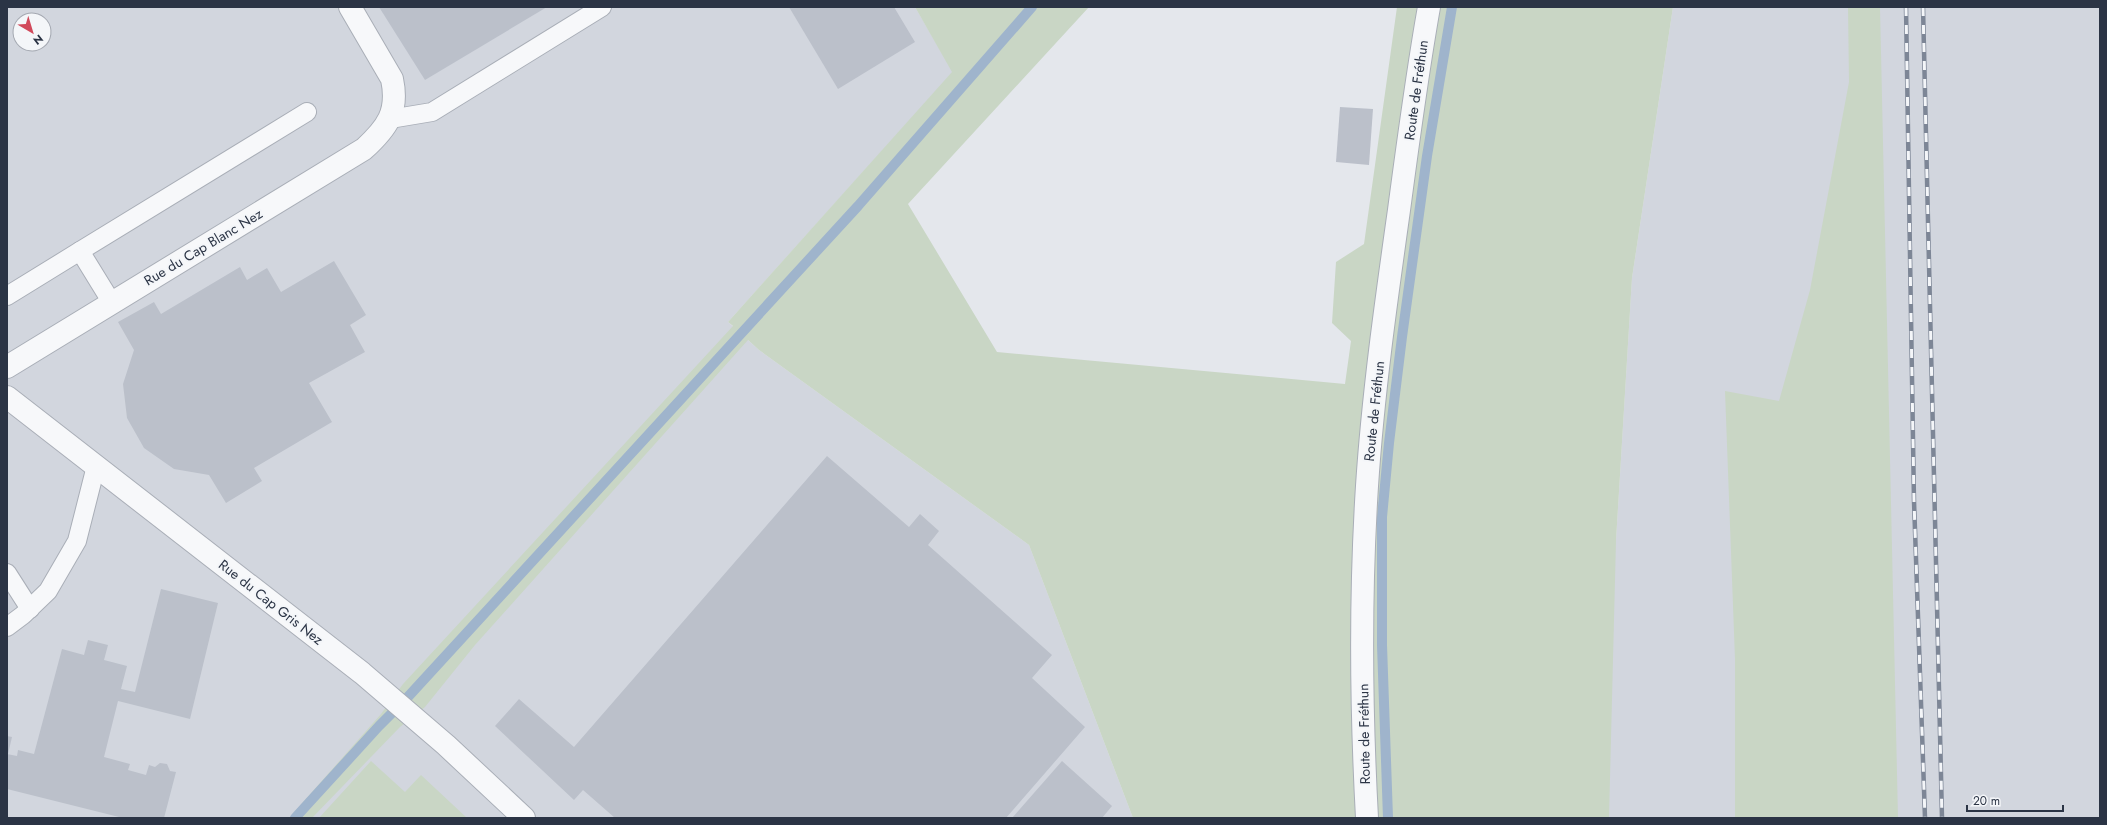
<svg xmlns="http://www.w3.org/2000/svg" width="2107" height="825" font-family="Jost,sans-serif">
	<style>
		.built { fill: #d2d6de; fill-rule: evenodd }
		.green { fill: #c9d6c5 }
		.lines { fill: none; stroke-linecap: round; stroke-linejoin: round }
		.stream { stroke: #9fb4cc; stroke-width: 10 }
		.building { fill: #bbc0ca }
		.service-casing { stroke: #a9aeb7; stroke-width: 20 }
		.minor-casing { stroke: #a9aeb7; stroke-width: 24 }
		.tertiary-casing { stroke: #a9aeb7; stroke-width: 24 }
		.service { stroke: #f7f8fa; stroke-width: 18 }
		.minor { stroke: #f7f8fa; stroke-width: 22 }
		.tertiary { stroke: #f7f8fa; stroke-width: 22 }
		.rail-casing { stroke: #7d8696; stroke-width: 4.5 }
		.rail { stroke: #f4f6f9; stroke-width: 3; stroke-dasharray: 9; stroke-linecap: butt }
		.labels { text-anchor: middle; stroke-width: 4; stroke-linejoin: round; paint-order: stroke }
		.street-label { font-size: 14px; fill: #2b3445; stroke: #f4f6f9 }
	</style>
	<rect width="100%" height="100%" fill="#e4e7ec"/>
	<!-- built -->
	<g class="built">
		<path d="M7 7H915L953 72 728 322 759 350 1029 545 1133 818H7ZM20 20H44V44H20Z"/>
		<polygon points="1673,7 2100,7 2100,818 1427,818 1616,541 1632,278"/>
	</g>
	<!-- green -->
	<g class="green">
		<polygon points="915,7 1089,7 908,204 997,352 1345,384 1351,341 1332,323 1336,262 1364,244 1397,7 1673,7 1632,278 1616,541 1609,818 1133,818 1029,545 759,350 748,340 475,645 425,707 400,727 312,818 289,818 381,714 403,684 733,326 728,322 952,72"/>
		<polygon points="1848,7 1880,7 1898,818 1735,818 1735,659 1725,391 1779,401 1810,290 1849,82"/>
		<polygon points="371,761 405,792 421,775 467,818 319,818"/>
	</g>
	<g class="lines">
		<!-- stream -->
		<g class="stream">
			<polyline points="295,818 379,726 406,699 858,206 1032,7"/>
			<polyline points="1388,818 1382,645 1382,517 1389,443 1402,337 1427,156 1452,7"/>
		</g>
	</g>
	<!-- building -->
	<g class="building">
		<polygon points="379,7 547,7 425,80"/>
		<polygon points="789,7 894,7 915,42 838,89"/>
		<polygon points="1340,107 1373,109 1369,165 1336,162"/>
		<polygon points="334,261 366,315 350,325 365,352 309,383 332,422 254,468 262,481 226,503 209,475 174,469 144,448 127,418 123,384 134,350 118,322 154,302 161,314 240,267 247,280 267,268 281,292"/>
		<polygon points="827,456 909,527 920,514 939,531 928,545 1052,655 1032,678 1085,727 1006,818 615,818 583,790 574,800 495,726 519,699 574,747"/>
		<polygon points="161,589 218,603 190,719 118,701 104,757 130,764 128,770 146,775 149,765 155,767 160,763 167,764 170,771 176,772 164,818 123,818 7,789 7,754 17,756 18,750 34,754 62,649 84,655 88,640 108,645 104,660 127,666 121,689 135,692"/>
		<polygon points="7,736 12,737 8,754 7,754"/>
		<polygon points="1062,761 1112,806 1102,818 1012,818"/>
	</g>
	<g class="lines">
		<defs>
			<g id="service">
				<polyline points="390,119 432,112 602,7"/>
				<polyline points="7,296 80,251"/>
				<polyline points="112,303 80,251 307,112"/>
				<polyline points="7,573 30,609"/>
				<polyline points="7,627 23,615 48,591 77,541 96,466"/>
			</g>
			<g id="minor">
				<path d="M7 367 364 149C387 128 399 112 392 79L350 7"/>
				<polyline points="7,397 362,673 446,745 524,818"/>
			</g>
			<path id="tertiary" d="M1367 818C1361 708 1360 596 1367 486 1373 394 1386 302 1399 210 1408 142 1417 74 1429 7"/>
		</defs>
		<!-- service casing -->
		<use href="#service" class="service-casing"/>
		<!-- minor casing -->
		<use href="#minor" class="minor-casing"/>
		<!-- tertiary casing -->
		<use href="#tertiary" class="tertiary-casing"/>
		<!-- service -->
		<use href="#service" class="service"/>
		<!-- minor -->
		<use href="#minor" class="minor"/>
		<!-- tertiary -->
		<use href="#tertiary" class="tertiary"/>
		<defs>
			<g id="rail">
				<polyline points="1906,7 1914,501 1925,818"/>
				<polyline points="1923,7 1942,818"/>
			</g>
		</defs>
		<!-- rail casing -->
		<use href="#rail" class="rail-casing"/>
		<!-- rail -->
		<use href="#rail" class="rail"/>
	</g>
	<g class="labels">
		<!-- street labels -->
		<g class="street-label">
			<text transform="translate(1416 90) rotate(-82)" y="5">Route de Fréthun</text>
			<text transform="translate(203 247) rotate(-31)" y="5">Rue du Cap Blanc Nez</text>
			<text transform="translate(1374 411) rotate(-84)" y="5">Route de Fréthun</text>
			<text transform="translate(271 602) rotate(38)" y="5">Rue du Cap Gris Nez</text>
			<text transform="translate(1364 734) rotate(-91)" y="5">Route de Fréthun</text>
		</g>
	</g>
	<!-- border -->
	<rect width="2107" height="825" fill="none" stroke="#2b3445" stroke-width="16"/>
	<!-- north arrow -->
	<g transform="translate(32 32) rotate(142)"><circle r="19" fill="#f4f6f9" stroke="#a4a8b1"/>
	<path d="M0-3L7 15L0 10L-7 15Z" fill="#d1495b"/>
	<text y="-6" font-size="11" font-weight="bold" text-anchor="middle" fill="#2b3445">N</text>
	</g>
	<!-- scale -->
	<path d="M1967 805v6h96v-6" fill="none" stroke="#2b3445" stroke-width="2"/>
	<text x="1973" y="805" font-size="12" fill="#2b3445" stroke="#f4f6f9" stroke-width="3" paint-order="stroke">20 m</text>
</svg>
